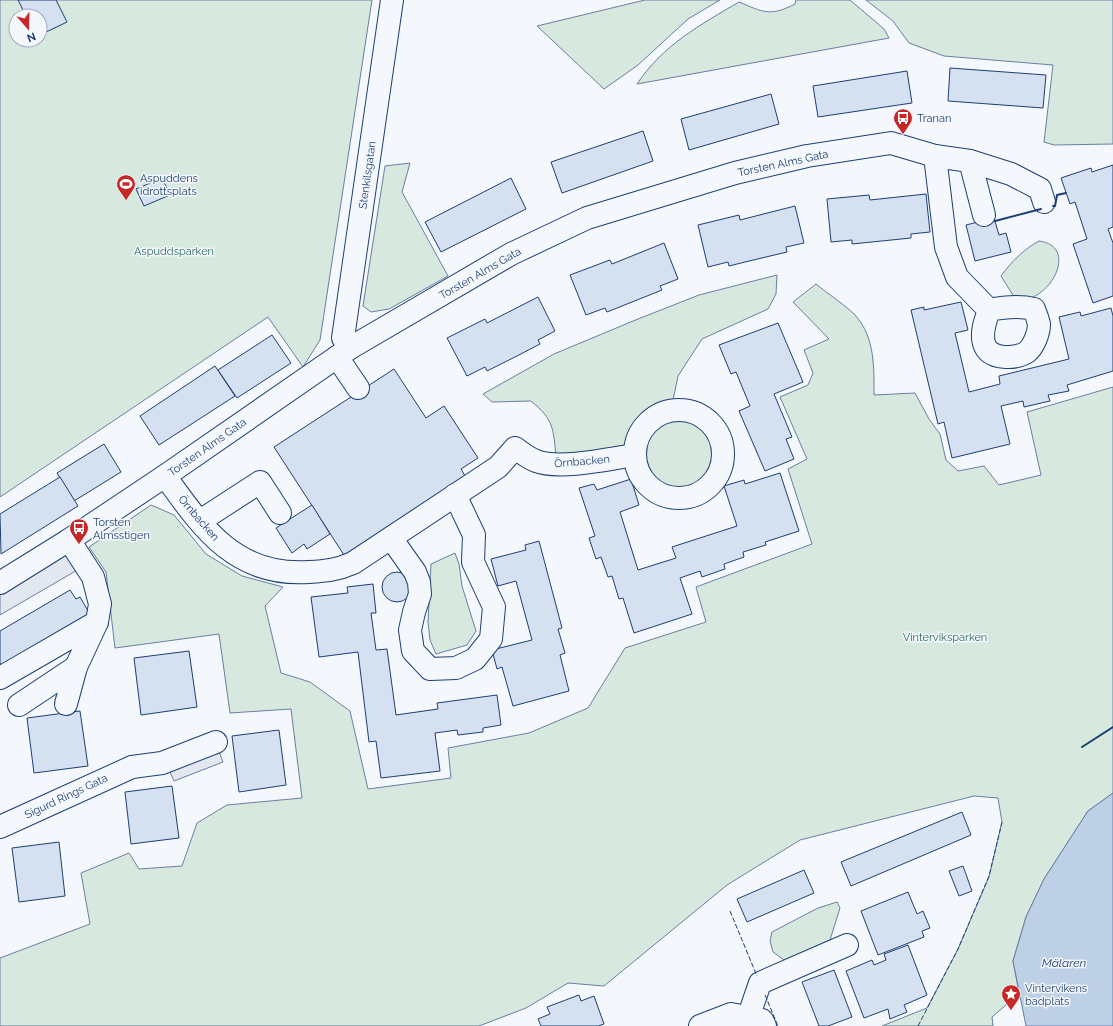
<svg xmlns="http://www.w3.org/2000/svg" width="1113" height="1026" font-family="Raleway,sans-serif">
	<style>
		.green { fill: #d7e8df; stroke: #687fa3; fill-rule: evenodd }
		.parking { fill: #e3e8f0; stroke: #687fa3 }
		.water { fill: #bed0e5; stroke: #687fa3 }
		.building { fill: #d5e0f0; stroke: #1d3f73 }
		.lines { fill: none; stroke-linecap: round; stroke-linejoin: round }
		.minor-casing { stroke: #1d3f73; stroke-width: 24 }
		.minor { stroke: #f4f7fb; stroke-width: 22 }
		.fence { stroke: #1d3f73; stroke-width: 1; stroke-dasharray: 5 2; stroke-linecap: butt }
		.wall { stroke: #1d3f73; stroke-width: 2 }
		.labels { text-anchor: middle; stroke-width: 3; stroke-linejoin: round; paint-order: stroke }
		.poi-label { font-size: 11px; fill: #1d3f73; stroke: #f4f7fb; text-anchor: start }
		.street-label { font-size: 11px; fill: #1d3f73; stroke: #f4f7fb }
		.park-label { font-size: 11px; fill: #2c6c60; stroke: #f4f7fb }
		.water-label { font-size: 12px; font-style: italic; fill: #1d3f73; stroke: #f4f7fb }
	</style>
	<rect width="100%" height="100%" fill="#f4f7fb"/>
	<!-- green -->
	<g class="green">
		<path d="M0 0H372L320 340 303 367 268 317 0 497ZM16 16H40V40H16Z"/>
		<polygon points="645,0 720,0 688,19 638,65 604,89 537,26"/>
		<path d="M796 0H850L884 29 889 38 637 84C663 45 700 25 739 2 763 12 770 17 795 4Z"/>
		<polygon points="866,0 1113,0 1113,144 1054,145 1044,142 1053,65 944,56 909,43 893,21"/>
		<polygon points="410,163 402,192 448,276 389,309 371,312 363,306 385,166"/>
		<path d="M1039 241C1080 246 1050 304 1016 300L1001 276C1012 261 1023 250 1039 241Z"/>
		<path d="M777 275 776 294 768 309 702 339 678 376 673 400 644 418 632 437 618 452 556 456C553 428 554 420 531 401L492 402 483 394 554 354 633 321 699 295Z"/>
		<path d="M816 284C828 294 844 304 855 315 875 337 874 367 874 395L915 393 929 419 940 434 946 460 958 471 984 466 999 485 1041 475 1027 412 1113 387V793L1088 811 1044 879 1026 917 1013 961 1020 998 1006 1005 992 1017 993 1026H882L927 1008 958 949 989 877 1002 822 998 798 974 796 800 840 727 885 604 986 568 983 526 1008 479 1026H0V958L90 924 81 873 129 853 139 869 182 866 197 823 227 805 302 798 291 709 230 713 219 634 115 648 106 572 89 547 151 505 174 515 206 554 242 576 283 587 265 606 281 673 310 682 350 711 368 789 451 778 448 748 529 733 588 708 625 648 706 622 696 587 812 544 788 469 807 459 780 397 808 385 813 373 804 350 829 339 793 302Z"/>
		<circle cx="679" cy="454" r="38"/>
		<polygon points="455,553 459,564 462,586 476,631 467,645 436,654 430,640 428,622 431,564"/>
		<polygon points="837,902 840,908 830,940 784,960 773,952 770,941 772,932 818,908"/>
	</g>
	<!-- parking -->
	<g class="parking">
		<polygon points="64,542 79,569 0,615 0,582"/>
		<polygon points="215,741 223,762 174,781 165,761"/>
	</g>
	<!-- water -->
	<polygon class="water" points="1113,793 1113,1026 1026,1026 1013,961 1026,917 1044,879 1088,811"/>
	<!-- building -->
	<g class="building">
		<polygon points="18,0 56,0 67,22 40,35 40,16 26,16"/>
		<polygon points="950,68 1046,75 1043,108 948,101"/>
		<polygon points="907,71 912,103 818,117 813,86"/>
		<polygon points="771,94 779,124 689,150 681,119"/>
		<polygon points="643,131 653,161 562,193 551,162"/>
		<polygon points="1113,165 1113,227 1108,229 1113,243 1113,296 1093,303 1073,244 1087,239 1075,202 1070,204 1061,178 1091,168 1092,172"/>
		<polygon points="162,178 170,195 144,206 136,189"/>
		<polygon points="511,178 526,209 441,252 425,222"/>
		<polygon points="926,194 930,232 911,234 911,238 852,244 852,240 831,242 827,199 869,195 870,200"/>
		<polygon points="795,206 804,243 786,247 787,252 745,262 729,266 728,262 708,267 698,225 739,215 740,220"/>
		<polygon points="994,218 999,235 1006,233 1011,252 975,261 966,225"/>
		<polygon points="664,243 678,279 660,286 662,290 607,312 605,308 586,315 570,275 610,260 612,264"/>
		<polygon points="538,297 555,331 538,340 540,344 513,358 487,371 485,367 467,376 447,338 485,319 487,323"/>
		<polygon points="961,302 968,330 955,333 969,392 1000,384 999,376 1069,359 1059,317 1080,312 1081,316 1111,308 1113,316 1113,371 1067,385 1069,391 1048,395 1050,401 1024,407 1023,401 1001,406 1010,444 952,458 944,422 938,424 911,310 924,307 924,310"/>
		<polygon points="778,323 803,382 774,394 792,437 786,439 794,459 765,471 739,411 750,406 736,372 731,374 719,345"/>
		<polygon points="272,335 291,363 237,398 218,370"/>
		<polygon points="215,366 235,396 159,445 140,416"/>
		<polygon points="394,369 426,418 444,406 478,458 461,469 465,476 344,555 274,447"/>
		<polygon points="104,444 121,472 74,501 57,473"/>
		<polygon points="780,473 799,531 765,542 766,545 743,552 744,557 724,564 725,569 702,577 700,571 680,578 692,614 634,633 623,598 619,599 612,576 608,577 601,557 596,559 589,538 595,536 579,488 594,484 597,490 631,479 639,505 620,512 638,570 676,558 672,547 737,526 724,486 744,480 745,484"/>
		<polygon points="60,477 78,506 1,554 0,514"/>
		<polygon points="312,505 330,534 307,549 304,544 292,553 276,528"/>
		<polygon points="539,541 562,628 558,629 565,653 560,655 569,691 513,706 502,667 497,669 492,650 532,640 516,581 498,586 491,559 526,550 525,545"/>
		<circle cx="397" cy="587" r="15"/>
		<polygon points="373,584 376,613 371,613 376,650 387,649 396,715 438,709 437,703 497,695 501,725 483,728 483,732 458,735 457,730 435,733 440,771 381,778 376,741 369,742 358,652 319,657 311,597 348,593 347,587"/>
		<polygon points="70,590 76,599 80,597 91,616 2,668 0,663 0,631"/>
		<polygon points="189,651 197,707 141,715 134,658"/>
		<polygon points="80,711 88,766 34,773 27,718"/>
		<polygon points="279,730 286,785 239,792 232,736"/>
		<polygon points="172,786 179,838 131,844 125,792"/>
		<polygon points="962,812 971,835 851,886 841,862"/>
		<polygon points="59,842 65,896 19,902 12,848"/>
		<polygon points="963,866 972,891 959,896 949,871"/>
		<polygon points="804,870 814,893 747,922 737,899"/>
		<polygon points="908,892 917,914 923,911 930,928 922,931 924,937 878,955 861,911"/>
		<polygon points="908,945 927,995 904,1005 907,1012 890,1019 888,1009 864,1018 846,971 872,960 874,965 886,960 884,954"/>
		<polygon points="834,970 852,1017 828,1026 819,1026 802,982"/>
		<polygon points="579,995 581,1001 594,996 604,1024 598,1026 541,1026 538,1019 550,1014 547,1007"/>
	</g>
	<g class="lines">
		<defs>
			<g id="minor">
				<path d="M935 156 946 247 957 277 989 310C985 321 980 335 985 346 991 360 1016 359 1027 352 1034 346 1039 333 1039 324 1038 320 1036 314 1034 309 1019 305 1004 307 989 310"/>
				<polyline points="970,161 984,215"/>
				<polyline points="350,348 343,338 392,0"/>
				<polyline points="337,357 358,388"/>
				<circle cx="679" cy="454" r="44"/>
				<path d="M165 476C203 529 236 577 309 572 326 571 337 570 353 563L498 467 515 448C521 452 528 458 536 461 559 470 609 459 634 455"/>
				<polyline points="200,521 260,482 280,513"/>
				<polyline points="391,538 415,572 419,582 420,594 414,612 410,630 413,651 430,669 456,668 475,659 491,639 494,607 473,562 474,535 455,495"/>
				<polyline points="0,583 69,540 165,476 350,348 511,254 587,218 735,173 807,156 891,143 935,156 970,161 1011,174 1040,189 1044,202"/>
				<polyline points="0,678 97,622 100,604 93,577 69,540"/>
				<polyline points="66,704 76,667 97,622"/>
				<polyline points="19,705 76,667"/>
				<polyline points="0,827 132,767 162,763 216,742"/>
				<polyline points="748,1018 760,983 847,945"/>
				<polyline points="700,1026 731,1014 762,1020 765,1026"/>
			</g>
		</defs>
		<!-- minor casing -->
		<use href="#minor" class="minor-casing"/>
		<!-- minor -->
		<use href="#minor" class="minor"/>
		<!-- fence -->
		<g class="fence">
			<polyline points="730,911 757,976"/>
			<polyline points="765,995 778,1026"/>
			<polyline points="918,1026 958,949 989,876 1002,822"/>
		</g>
		<!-- wall -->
		<g class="wall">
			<polyline points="1053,206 1055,206 1057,195 1066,193"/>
			<polyline points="995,221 1041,209"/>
			<polyline points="1082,747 1113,727"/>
		</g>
	</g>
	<!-- icons -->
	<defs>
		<symbol id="bus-pin" viewBox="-11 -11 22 30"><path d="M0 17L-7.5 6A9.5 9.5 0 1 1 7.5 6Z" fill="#c62828" stroke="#f4f7fb"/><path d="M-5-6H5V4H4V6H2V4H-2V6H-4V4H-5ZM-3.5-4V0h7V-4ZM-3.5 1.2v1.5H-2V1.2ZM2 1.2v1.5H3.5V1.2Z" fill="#fff"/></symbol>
		<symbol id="stadium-pin" viewBox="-11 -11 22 30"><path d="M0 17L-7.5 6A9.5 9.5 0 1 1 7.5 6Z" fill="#c62828" stroke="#f4f7fb"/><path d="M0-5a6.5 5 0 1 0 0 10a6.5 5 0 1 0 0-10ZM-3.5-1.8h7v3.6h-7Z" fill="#fff"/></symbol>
		<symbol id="sight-pin" viewBox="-11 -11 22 30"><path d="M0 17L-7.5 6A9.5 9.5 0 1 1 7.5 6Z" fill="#c62828" stroke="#f4f7fb"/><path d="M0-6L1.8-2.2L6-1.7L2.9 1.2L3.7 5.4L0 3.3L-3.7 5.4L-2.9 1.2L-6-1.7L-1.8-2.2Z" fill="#fff"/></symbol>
	</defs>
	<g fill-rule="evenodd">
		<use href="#bus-pin" x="892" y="107" width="22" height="30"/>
		<use href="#stadium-pin" x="115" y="173" width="22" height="30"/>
		<use href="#bus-pin" x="68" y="517" width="22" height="30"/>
		<use href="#sight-pin" x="1000" y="983" width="22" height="30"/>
	</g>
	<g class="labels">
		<!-- poi labels -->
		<g class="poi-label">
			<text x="917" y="122">Tranan</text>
			<text x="140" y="182">Aspuddens<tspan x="140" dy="13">idrottsplats</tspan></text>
			<text x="93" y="526">Torsten<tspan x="93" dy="13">Almsstigen</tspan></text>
			<text x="1025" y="992">Vintervikens<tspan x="1025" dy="13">badplats</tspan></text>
		</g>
		<!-- street labels -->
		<g class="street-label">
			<text transform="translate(783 163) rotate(-12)" y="4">Torsten Alms Gata</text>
			<text transform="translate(367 175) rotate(-82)" y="4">Stenkilsgatan</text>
			<text transform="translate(480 273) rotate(-30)" y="4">Torsten Alms Gata</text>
			<text transform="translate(207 447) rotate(-35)" y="4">Torsten Alms Gata</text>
			<text transform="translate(582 461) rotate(-5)" y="4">Örnbacken</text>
			<text transform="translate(199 518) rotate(49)" y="4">Örnbacken</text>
			<text transform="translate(66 796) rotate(-25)" y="4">Sigurd Rings Gata</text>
		</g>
		<!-- park labels -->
		<g class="park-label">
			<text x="174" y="255">Aspuddsparken</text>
			<text x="945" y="641">Vinterviksparken</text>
		</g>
		<!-- water labels -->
		<g class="water-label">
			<text x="1064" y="967">Mälaren</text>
		</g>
	</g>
	<!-- north arrow -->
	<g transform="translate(28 28) rotate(160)"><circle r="19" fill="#f4f7fb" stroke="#9eadc5"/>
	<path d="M0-3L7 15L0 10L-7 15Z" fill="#c62828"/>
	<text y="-6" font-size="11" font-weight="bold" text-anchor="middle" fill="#1d3f73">N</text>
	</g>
</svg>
